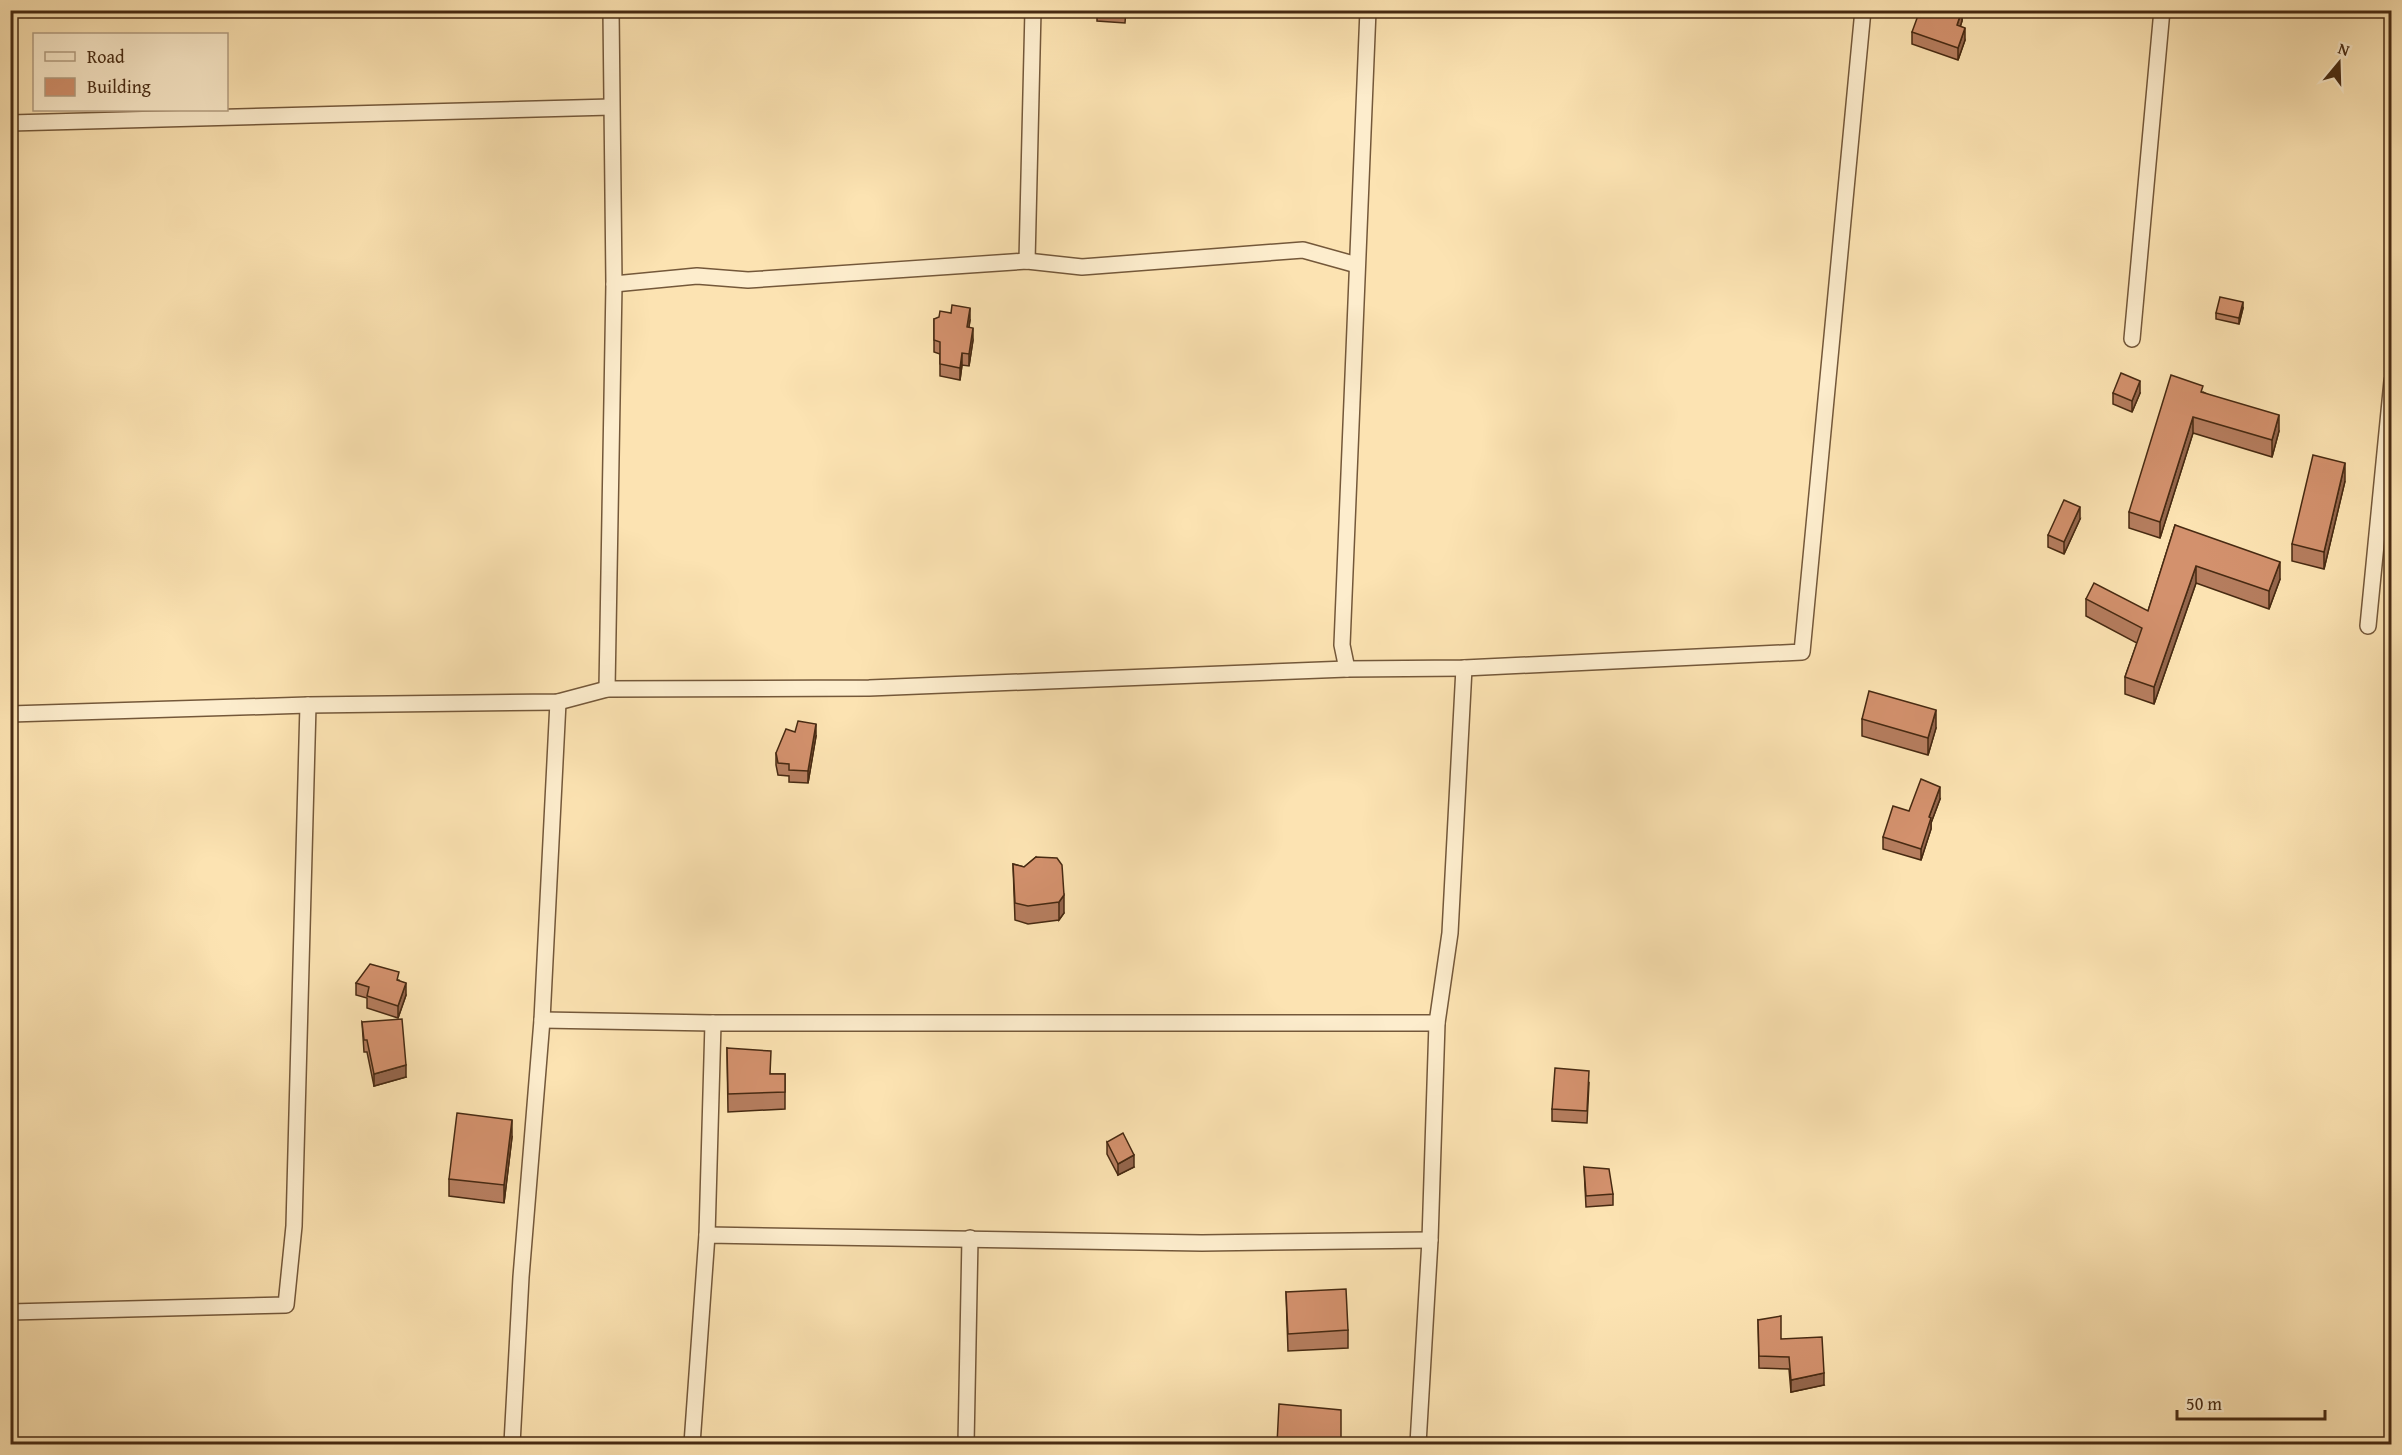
<svg xmlns="http://www.w3.org/2000/svg" width="2402" height="1455" font-family="'Gentium Book Plus',serif">
	<style>
		.lines { fill: none; stroke-linecap: round; stroke-linejoin: round }
		.minor-casing { stroke: #74583a; stroke-width: 18 }
		.minor { stroke: #fdedcd; stroke-width: 15 }
		.wall { fill: #b57d5e; stroke: #472a12; stroke-width: 1.5 }
		.shaded-wall { fill: #94664c; stroke: #472a12; stroke-width: 1.5 }
		.building { fill: #d3916d; stroke: #472a12; stroke-width: 1.5 }
	</style>
	<rect width="100%" height="100%" fill="#fce3b2"/>
	<filter id="stains"><feTurbulence type="fractalNoise" baseFrequency=".00333" numOctaves="4"/><feColorMatrix values="0 0 0 0 .2 0 0 0 0 .09 0 0 0 0 .02 0 0 0 .5 -.17"/></filter>
	<radialGradient id="worn" r=".72"><stop offset=".6" stop-color="#630" stop-opacity="0"/><stop offset="1" stop-color="#630" stop-opacity=".3"/></radialGradient>
	<g class="lines">
		<defs>
			<g id="minor">
				<polyline points="10,123 611,107"/>
				<polyline points="1027,261 1033,10"/>
				<polyline points="614,284 697,276 748,280 1027,261 1082,267 1303,250 1357,265"/>
				<polyline points="2132,339 2162,10"/>
				<polyline points="2368,626 2392,381"/>
				<polyline points="1347,669 1342,645 1368,10"/>
				<polyline points="607,689 614,284 611,10"/>
				<polyline points="10,714 308,705 558,702 607,689 869,688 1347,669 1464,668 1802,652 1863,10"/>
				<polyline points="542,1020 713,1023 1437,1023"/>
				<polyline points="707,1235 713,1023"/>
				<polyline points="10,1312 286,1305 294,1226 308,705"/>
				<polyline points="512,1444 521,1277 542,1020 558,702"/>
				<polyline points="692,1444 707,1235 1202,1243 1430,1240"/>
				<polyline points="966,1444 970,1238"/>
				<polyline points="1418,1444 1430,1240 1437,1023 1450,933 1464,668"/>
			</g>
		</defs>
		<!-- minor casing -->
		<use href="#minor" class="minor-casing"/>
		<!-- minor -->
		<use href="#minor" class="minor"/>
	</g>
	<!-- wall -->
	<g class="wall">
		<polygon points="1097,10 1126,10 1125,23 1097,21"/>
		<polygon points="1962,10 1962,21 1960,27 1965,40 1958,60 1912,44 1912,32"/>
		<polygon points="2243,308 2239,324 2216,319 2216,313"/>
		<polygon points="934,319 970,320 969,327 973,340 969,366 962,365 960,380 940,376 940,354 934,352"/>
		<polygon points="2203,392 2279,431 2272,457 2193,433 2160,538 2129,528 2129,512"/>
		<polygon points="2113,393 2140,393 2132,412 2113,404"/>
		<polygon points="2345,481 2324,569 2292,561 2292,544"/>
		<polygon points="2080,519 2064,554 2048,547 2048,535"/>
		<polygon points="2175,525 2280,579 2269,609 2196,583 2154,704 2125,694 2125,677 2137,643 2086,616 2086,599 2148,611"/>
		<polygon points="1862,719 1936,728 1928,755 1862,736"/>
		<polygon points="816,736 808,783 789,782 789,776 778,775 776,765 776,753"/>
		<polygon points="1940,799 1931,823 1931,829 1921,860 1883,849 1883,837 1909,811"/>
		<polygon points="1036,857 1064,913 1059,920 1028,924 1015,920 1013,864 1024,867"/>
		<polygon points="399,980 406,995 398,1018 367,1008 367,998 356,995 356,983"/>
		<polygon points="362,1022 406,1077 374,1086 367,1052 364,1052"/>
		<polygon points="727,1048 771,1074 785,1074 785,1109 728,1112"/>
		<polygon points="1589,1083 1587,1123 1552,1121 1552,1109"/>
		<polygon points="512,1137 504,1203 449,1196 449,1179"/>
		<polygon points="1107,1142 1134,1167 1118,1175 1107,1154"/>
		<polygon points="1584,1167 1613,1194 1613,1205 1586,1207"/>
		<polygon points="1286,1292 1348,1330 1348,1348 1288,1351"/>
		<polygon points="1758,1320 1781,1339 1824,1385 1791,1392 1789,1369 1759,1368"/>
	</g>
	<!-- shaded-wall -->
	<g class="shaded-wall">
		<polygon points="1962,10 1962,21 1957,37 1957,25"/>
		<polygon points="1965,28 1965,40 1958,60 1958,48"/>
		<polygon points="2243,302 2243,308 2239,324 2239,318"/>
		<polygon points="970,308 970,320 967,339 967,327"/>
		<polygon points="973,328 973,340 969,366 969,354"/>
		<polygon points="962,353 962,365 960,380 960,368"/>
		<polygon points="2140,381 2140,393 2132,412 2132,401"/>
		<polygon points="2279,415 2279,431 2272,457 2272,440"/>
		<polygon points="2193,417 2193,433 2160,538 2160,522"/>
		<polygon points="2345,463 2345,481 2324,569 2324,552"/>
		<polygon points="2080,507 2080,519 2064,554 2064,542"/>
		<polygon points="2280,562 2280,579 2269,609 2269,591"/>
		<polygon points="2196,566 2196,583 2154,704 2154,687"/>
		<polygon points="1936,710 1936,728 1928,755 1928,738"/>
		<polygon points="816,724 816,736 808,783 808,771"/>
		<polygon points="1940,787 1940,799 1931,823 1931,829 1921,860 1921,849 1929,817"/>
		<polygon points="1064,895 1064,913 1059,920 1059,902"/>
		<polygon points="406,983 406,995 398,1018 398,1006"/>
		<polygon points="406,1065 406,1077 374,1086 374,1074"/>
		<polygon points="512,1120 512,1137 504,1203 504,1185"/>
		<polygon points="1134,1155 1134,1167 1118,1175 1118,1164"/>
		<polygon points="1824,1373 1824,1385 1791,1392 1791,1380"/>
	</g>
	<!-- building -->
	<g class="building">
		<polygon points="1920,10 1962,10 1957,25 1965,28 1958,48 1912,32"/>
		<polygon points="2220,297 2243,302 2239,318 2216,313"/>
		<polygon points="952,305 970,308 967,327 973,328 969,354 962,353 960,368 940,364 940,342 934,340 934,319 939,317 940,311 951,313"/>
		<polygon points="2121,373 2140,381 2132,401 2113,393"/>
		<polygon points="2171,375 2203,386 2201,392 2279,415 2272,440 2193,417 2160,522 2129,512"/>
		<polygon points="2313,455 2345,463 2324,552 2292,544"/>
		<polygon points="2064,500 2080,507 2064,542 2048,535"/>
		<polygon points="2175,525 2280,562 2269,591 2196,566 2154,687 2125,677 2142,628 2086,599 2094,583 2148,611"/>
		<polygon points="1869,691 1936,710 1928,738 1862,719"/>
		<polygon points="798,721 816,724 808,771 789,770 789,764 778,763 776,753 786,729 795,732"/>
		<polygon points="1921,779 1940,787 1929,817 1931,818 1921,849 1883,837 1893,806 1909,811"/>
		<polygon points="1036,857 1057,858 1062,865 1064,895 1059,902 1028,906 1015,903 1013,864 1024,867"/>
		<polygon points="370,964 399,972 397,980 406,983 398,1006 367,996 369,987 356,983"/>
		<polygon points="402,1019 406,1065 374,1074 367,1040 364,1040 362,1022"/>
		<polygon points="727,1048 771,1051 770,1074 785,1074 785,1092 728,1094"/>
		<polygon points="1555,1068 1589,1071 1587,1111 1552,1109"/>
		<polygon points="457,1113 512,1120 504,1185 449,1179"/>
		<polygon points="1123,1133 1134,1155 1118,1164 1107,1142"/>
		<polygon points="1584,1167 1609,1169 1613,1194 1586,1196"/>
		<polygon points="1346,1289 1348,1330 1288,1334 1286,1292"/>
		<polygon points="1781,1316 1781,1339 1822,1337 1824,1373 1791,1380 1789,1357 1759,1356 1758,1320"/>
		<polygon points="1279,1404 1341,1410 1341,1444 1277,1444"/>
	</g>
	<!-- margin -->
	<rect width="2402" height="1455" fill="none" stroke="#fce3b2" stroke-width="36"/>
	<rect x="12" y="12" width="2378" height="1431" fill="none" stroke="#472a12" stroke-width="3"/>
	<rect x="18" y="18" width="2366" height="1419" fill="none" stroke="#472a12" stroke-width="1.5"/>
	<!-- legend -->
	<rect x="33" y="33" width="195" height="78" fill="#fdedcd" stroke="#b49f82" stroke-width="1.5"/>
	<rect x="45" y="52" width="30" height="9" fill="#fdedcd" stroke="#b49f82" stroke-width="1.5"/>
	<text x="87" y="63" font-size="18" fill="#472a12">Road</text>
	<rect x="45" y="78" width="30" height="18" fill="#d3916d" stroke="#b49f82" stroke-width="1.5"/>
	<text x="87" y="93" font-size="18" fill="#472a12">Building</text>
	<!-- north arrow -->
	<g transform="translate(2339 63) rotate(19)" stroke="#fdedcd" stroke-width="4.5" paint-order="stroke">
	<path d="M0-4.5L10 22L0 15L-10 22Z" fill="#472a12"/>
	<text y="-9" font-size="16" font-weight="bold" text-anchor="middle" fill="#472a12">N</text>
	</g>
	<!-- scale -->
	<path d="M2177 1410v9h148v-9" fill="none" stroke="#472a12" stroke-width="3"/>
	<text x="2186" y="1410" font-size="18" fill="#472a12" stroke="#fdedcd" stroke-width="4.5" paint-order="stroke">50 m</text>
	<rect width="100%" height="100%" filter="url(#stains)"/>
	<rect width="100%" height="100%" fill="url(#worn)"/>
</svg>
